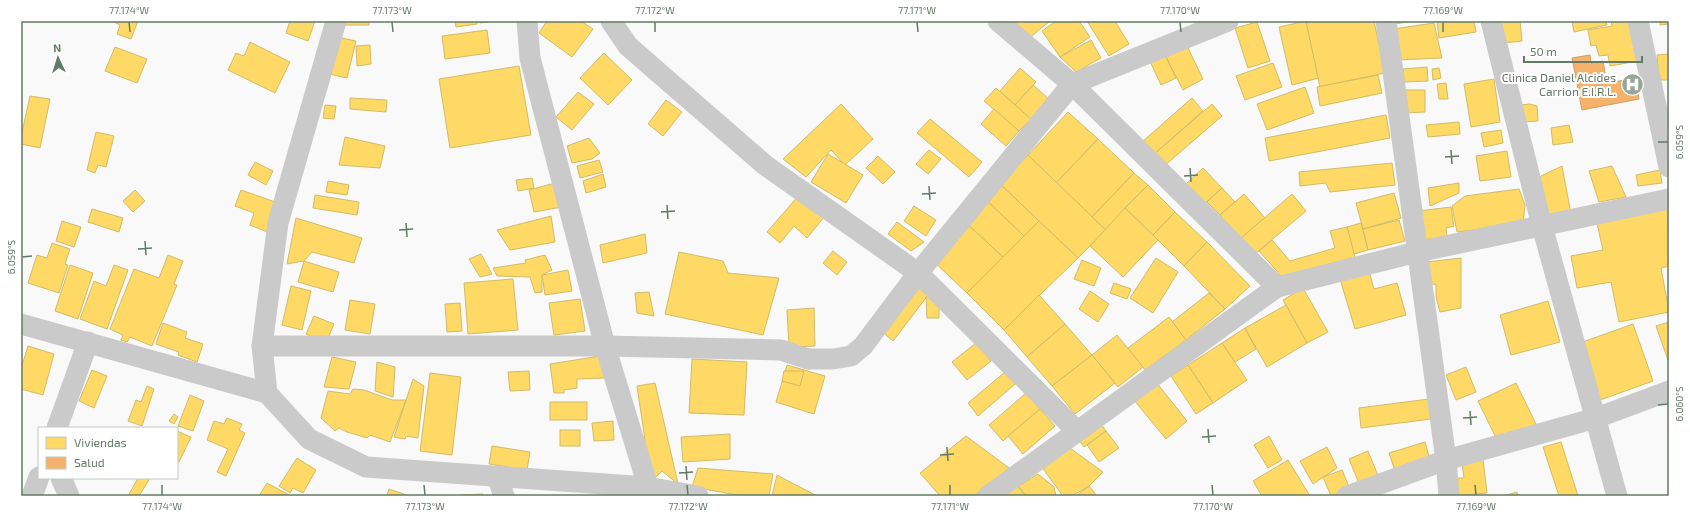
<svg xmlns="http://www.w3.org/2000/svg" width="1690" height="517" font-family="'Exo 2',sans-serif">
	<style>
		.homes { fill: #ffd966; stroke: #d0bc66 }
		.health { fill: #f6b26b; stroke: #caa16a }
		.lines { fill: none; stroke-linecap: round; stroke-linejoin: round }
		.minor { stroke: #c9cac9; stroke-width: 21 }
		.ticks { fill: none; stroke: #637a66; stroke-width: 1.5 }
		.labels { text-anchor: middle; stroke-width: 4; stroke-linejoin: round; paint-order: stroke }
		.poi-label { font-size: 12px; fill: #637a66; stroke: #fff; text-anchor: end }
		.neatline { fill: none; stroke: #637a66; stroke-width: 1.5 }
		.ticks-label { font-size: 10px; text-anchor: middle; fill: #637a66 }
	</style>
	<rect width="100%" height="100%" fill="#f9f9f9"/>
	<!-- homes -->
	<g class="homes">
		<polygon points="112,21 138,21 131,39 117,34 120,25"/>
		<polygon points="290,21 315,21 308,41 286,33"/>
		<rect x="345" y="21" width="24" height="4"/>
		<polygon points="455,21 477,21 477,24 456,27"/>
		<polygon points="479,21 495,21 480,23"/>
		<polygon points="547,21 581,21 593,29 572,57 539,33"/>
		<polygon points="1005,21 1050,21 1023,43"/>
		<polygon points="1056,21 1079,21 1090,37 1060,57 1042,31"/>
		<polygon points="1087,21 1115,21 1129,44 1109,56"/>
		<polygon points="1306,21 1319,78 1292,85 1279,27"/>
		<polygon points="1306,21 1374,21 1385,73 1320,87"/>
		<polygon points="1393,21 1414,21 1394,24"/>
		<polygon points="1437,21 1474,21 1476,32 1439,38"/>
		<polygon points="1502,21 1520,21 1522,41 1503,43"/>
		<polygon points="1572,21 1606,21 1607,25 1574,32"/>
		<polygon points="1611,21 1631,21 1638,61 1610,66 1608,55 1599,56 1596,45 1591,46 1588,30 1612,26"/>
		<polygon points="1660,21 1669,21 1669,24 1660,25"/>
		<polygon points="1257,22 1270,61 1248,68 1235,28"/>
		<polygon points="1434,23 1442,58 1395,60 1393,29"/>
		<polygon points="487,30 490,53 445,59 442,36"/>
		<polygon points="337,37 356,41 347,78 329,74"/>
		<polygon points="1091,40 1101,58 1076,72 1060,57"/>
		<polygon points="250,42 290,62 275,93 228,70 236,53 244,56"/>
		<polygon points="370,45 371,64 357,66 356,46"/>
		<polygon points="1187,46 1203,79 1183,90 1166,57"/>
		<polygon points="115,47 147,59 137,83 105,71"/>
		<polygon points="604,53 632,80 608,105 580,78"/>
		<polygon points="1164,53 1176,78 1161,85 1149,59"/>
		<polygon points="1669,54 1669,80 1659,80 1657,55"/>
		<polygon points="1273,63 1282,87 1245,100 1236,76"/>
		<polygon points="519,66 531,135 450,148 439,79"/>
		<polygon points="1427,67 1428,81 1404,82 1403,69"/>
		<polygon points="1020,68 1036,82 1015,105 1000,91"/>
		<polygon points="1439,68 1441,78 1433,80 1432,69"/>
		<polygon points="1378,75 1382,93 1320,106 1317,87"/>
		<polygon points="1494,79 1500,122 1471,127 1464,84"/>
		<polygon points="1446,83 1448,99 1439,99 1437,84"/>
		<polygon points="1033,85 1049,99 1031,119 1015,105"/>
		<polygon points="1305,87 1314,113 1267,130 1257,104"/>
		<polygon points="996,88 1031,119 1019,131 984,101"/>
		<polygon points="1405,90 1425,90 1425,112 1405,113"/>
		<polygon points="578,92 594,104 572,130 556,117"/>
		<polygon points="30,96 50,99 40,148 21,144 21,137"/>
		<polygon points="350,98 387,100 386,112 350,109"/>
		<polygon points="1192,98 1203,111 1153,155 1142,142"/>
		<polygon points="666,100 682,112 663,136 648,124"/>
		<polygon points="841,104 873,139 845,165 831,150 806,177 783,159"/>
		<polygon points="1212,104 1222,116 1163,167 1153,155"/>
		<polygon points="1530,104 1537,106 1538,121 1522,122 1520,105"/>
		<polygon points="325,105 336,106 334,119 323,118"/>
		<polygon points="994,109 1019,131 1006,146 981,124"/>
		<polygon points="1068,112 1098,139 1056,183 1028,155"/>
		<polygon points="1386,115 1390,138 1269,161 1265,138"/>
		<polygon points="930,119 982,162 969,177 917,133"/>
		<polygon points="1459,122 1460,134 1428,137 1426,125"/>
		<polygon points="1569,125 1573,142 1553,145 1551,128"/>
		<polygon points="1501,130 1503,143 1484,147 1481,133"/>
		<polygon points="96,132 114,136 106,167 98,165 95,173 87,170"/>
		<polygon points="345,137 385,146 380,168 339,165"/>
		<polygon points="589,138 600,153 592,159 572,163 567,146"/>
		<polygon points="1098,139 1134,173 1092,217 1056,183"/>
		<polygon points="929,150 941,159 928,174 916,164"/>
		<polygon points="1507,151 1511,177 1480,181 1476,156"/>
		<polygon points="828,154 863,175 846,203 811,182"/>
		<polygon points="1028,155 1106,230 1078,258 1000,184"/>
		<polygon points="878,156 895,172 883,184 866,168"/>
		<polygon points="599,160 603,172 580,178 577,166"/>
		<polygon points="255,162 273,171 266,185 248,175"/>
		<polygon points="1392,163 1395,185 1330,192 1326,183 1300,186 1299,172"/>
		<polygon points="1562,166 1571,214 1544,214 1535,184 1541,176"/>
		<polygon points="1612,166 1626,197 1599,202 1589,171"/>
		<polygon points="1203,168 1222,188 1204,204 1186,184"/>
		<polygon points="1660,170 1662,183 1638,186 1636,175"/>
		<polygon points="1134,173 1148,185 1106,230 1092,217"/>
		<polygon points="603,174 606,187 586,193 583,181"/>
		<polygon points="532,178 534,188 518,191 516,180"/>
		<polygon points="328,181 349,185 347,195 326,192"/>
		<polygon points="555,183 562,207 534,212 529,190"/>
		<polygon points="1459,183 1459,193 1430,206 1428,188"/>
		<polygon points="1000,184 1039,221 1024,236 986,200"/>
		<polygon points="1148,185 1175,212 1153,235 1125,208"/>
		<polygon points="1222,188 1235,202 1220,215 1207,202"/>
		<polygon points="1519,189 1525,205 1523,224 1457,232 1452,206 1465,196"/>
		<polygon points="135,190 145,201 133,212 123,201"/>
		<polygon points="241,190 281,204 270,233 250,225 254,213 235,206"/>
		<polygon points="1394,193 1401,218 1363,229 1356,203"/>
		<polygon points="800,194 825,216 807,238 794,226 780,243 767,232"/>
		<polygon points="1244,194 1265,218 1241,238 1220,215"/>
		<polygon points="1292,194 1306,211 1255,254 1241,238"/>
		<polygon points="315,195 359,202 357,215 313,208"/>
		<polygon points="986,200 1024,236 1003,257 965,222"/>
		<polygon points="914,206 936,220 926,236 904,221"/>
		<polygon points="1451,207 1454,226 1446,228 1447,237 1414,241 1410,212"/>
		<polygon points="1125,208 1158,240 1123,277 1090,246"/>
		<polygon points="92,209 123,218 119,232 88,222"/>
		<polygon points="1668,209 1669,266 1661,268 1669,312 1619,322 1611,282 1577,288 1571,256 1603,250 1597,223"/>
		<polygon points="1175,212 1207,242 1184,266 1153,235"/>
		<polygon points="551,216 555,242 510,250 497,230"/>
		<polygon points="296,218 362,238 354,263 312,252 304,261 287,264"/>
		<polygon points="1399,220 1405,241 1368,250 1363,229"/>
		<polygon points="62,221 81,227 74,247 56,241"/>
		<polygon points="1039,221 1078,258 1004,330 967,293"/>
		<polygon points="897,222 924,242 911,251 888,234"/>
		<polygon points="965,222 1003,257 967,293 931,259"/>
		<polygon points="1361,223 1368,250 1354,254 1347,227"/>
		<polygon points="1347,227 1355,257 1282,277 1259,251 1272,240 1290,261 1335,248 1330,231"/>
		<polygon points="645,234 647,253 603,263 600,245"/>
		<polygon points="1207,242 1250,286 1225,309 1184,266"/>
		<polygon points="52,243 70,249 65,264 68,265 59,293 28,283 37,255 47,258"/>
		<polygon points="833,251 847,262 837,275 823,263"/>
		<polygon points="679,252 723,261 728,273 779,278 763,335 665,314"/>
		<polygon points="481,254 492,274 480,277 469,259"/>
		<polygon points="168,255 183,261 174,284 177,285 152,346 130,337 127,342 121,340 123,335 110,329 134,269 159,278"/>
		<polygon points="545,255 552,270 542,275 542,292 535,293 530,277 497,276 493,268 526,263 525,260"/>
		<polygon points="1156,258 1178,272 1153,313 1130,298"/>
		<polygon points="1461,258 1461,308 1440,312 1436,297 1436,284 1428,285 1426,262"/>
		<polygon points="1082,260 1101,268 1094,286 1074,279"/>
		<polygon points="304,261 339,272 333,292 298,282"/>
		<polygon points="70,265 93,273 78,319 55,311"/>
		<polygon points="114,265 128,270 107,329 80,319 94,281 106,286"/>
		<polygon points="568,270 572,291 545,295 542,275"/>
		<polygon points="1369,271 1374,289 1397,283 1406,315 1355,329 1340,279"/>
		<polygon points="513,279 518,330 468,334 464,283"/>
		<polygon points="919,281 932,290 893,341 881,331"/>
		<polygon points="1114,283 1131,289 1127,299 1110,293"/>
		<polygon points="291,286 311,291 302,330 282,325"/>
		<polygon points="1303,288 1328,332 1307,343 1283,300"/>
		<polygon points="1090,291 1109,304 1098,322 1079,309"/>
		<polygon points="649,292 654,316 637,313 635,293"/>
		<polygon points="1209,293 1225,309 1186,340 1172,322"/>
		<polygon points="1039,295 1065,324 1027,357 1004,330"/>
		<polygon points="926,297 939,297 939,318 927,318"/>
		<polygon points="580,299 585,331 554,335 549,303"/>
		<polygon points="350,300 375,304 370,334 345,330"/>
		<polygon points="1548,301 1560,342 1511,355 1500,315"/>
		<polygon points="460,303 462,331 447,332 445,304"/>
		<polygon points="1286,305 1307,343 1267,367 1245,328"/>
		<polygon points="814,308 815,346 789,347 787,310"/>
		<polygon points="314,316 334,324 326,343 306,334"/>
		<polygon points="1169,317 1186,340 1145,370 1128,348"/>
		<polygon points="1669,322 1669,363 1656,326"/>
		<polygon points="163,323 187,332 185,338 203,344 197,362 178,355 179,352 156,344"/>
		<polygon points="1065,324 1092,355 1052,386 1027,357"/>
		<polygon points="1633,324 1653,381 1600,400 1580,343"/>
		<polygon points="1245,328 1256,349 1235,362 1222,343"/>
		<polygon points="1117,335 1143,367 1118,387 1092,355"/>
		<polygon points="976,343 991,361 967,380 952,362"/>
		<polygon points="1222,343 1247,380 1213,403 1188,365"/>
		<polygon points="28,346 54,354 43,395 21,389 21,369"/>
		<polygon points="1092,355 1115,383 1075,414 1052,386"/>
		<polygon points="600,356 605,378 577,379 577,388 564,390 564,393 554,393 550,364"/>
		<polygon points="332,357 356,362 349,389 324,387"/>
		<polygon points="692,359 747,362 744,415 689,413"/>
		<polygon points="377,362 395,367 393,397 375,391"/>
		<polygon points="787,365 825,376 814,414 776,402"/>
		<polygon points="1188,365 1213,403 1196,414 1171,376"/>
		<polygon points="1011,367 1021,379 978,416 968,403"/>
		<polygon points="1466,367 1476,392 1456,400 1446,375"/>
		<polygon points="92,370 107,376 94,408 79,401"/>
		<polygon points="529,371 530,390 510,391 508,372"/>
		<polygon points="784,371 804,371 800,386 782,381"/>
		<polygon points="430,373 461,377 452,455 420,451"/>
		<polygon points="413,379 424,386 418,438 406,436 405,439 394,437"/>
		<polygon points="1156,382 1187,421 1166,439 1134,400"/>
		<polygon points="655,383 678,484 662,471 650,483 644,433 637,386"/>
		<polygon points="1516,383 1536,424 1498,442 1478,401"/>
		<polygon points="147,386 154,389 142,426 128,421 136,400 141,402"/>
		<polygon points="353,389 364,390 392,400 406,400 390,442 370,435 367,438 347,432 339,428 335,431 321,418 328,391 350,394"/>
		<polygon points="1026,393 1040,409 1003,441 989,425"/>
		<polygon points="190,395 204,401 193,431 178,426"/>
		<polygon points="1429,399 1431,419 1361,428 1359,408"/>
		<rect x="550" y="402" width="37" height="18"/>
		<polygon points="1040,409 1055,426 1023,454 1008,436"/>
		<polygon points="174,414 178,417 174,424 169,421"/>
		<polygon points="227,418 242,424 239,430 245,433 226,476 217,472 228,449 207,440 214,421 224,424"/>
		<polygon points="613,421 614,440 594,441 592,423"/>
		<polygon points="1099,421 1106,431 1084,447 1077,437"/>
		<rect x="560" y="430" width="20" height="16"/>
		<polygon points="177,431 191,437 179,462 177,461"/>
		<polygon points="1106,431 1119,448 1099,462 1087,445"/>
		<polygon points="730,434 730,459 683,462 681,437"/>
		<polygon points="966,436 1009,468 974,496 940,496 920,473"/>
		<polygon points="1269,436 1282,460 1268,468 1254,445"/>
		<polygon points="1425,442 1430,460 1395,471 1389,453"/>
		<polygon points="1561,442 1578,496 1559,496 1543,447"/>
		<polygon points="492,446 530,452 527,470 489,464"/>
		<polygon points="1067,446 1103,472 1089,486 1072,496 1063,496 1041,466"/>
		<polygon points="1327,447 1337,468 1313,484 1300,461"/>
		<polygon points="1368,451 1379,478 1360,486 1349,459"/>
		<polygon points="297,458 316,470 303,493 293,488 290,493 279,486"/>
		<polygon points="1483,459 1487,493 1453,496 1453,478 1464,478 1462,462"/>
		<polygon points="1288,460 1310,496 1262,496 1253,481"/>
		<polygon points="698,468 773,474 769,496 743,496 692,487"/>
		<polygon points="1342,470 1350,489 1331,496 1323,477"/>
		<polygon points="1038,474 1054,487 1056,496 1026,496 1019,486"/>
		<polygon points="777,475 817,496 772,496"/>
		<polygon points="138,478 150,478 139,496 128,496"/>
		<polygon points="267,483 291,496 259,496"/>
		<polygon points="1017,485 1025,496 1001,496"/>
		<polygon points="1089,486 1097,496 1076,496"/>
		<polygon points="389,489 404,494 403,496 387,496"/>
		<polygon points="1517,492 1518,496 1503,496"/>
		<polygon points="483,494 483,496 460,496 460,495"/>
	</g>
	<!-- health -->
	<polygon class="health" points="1590,55 1591,63 1603,61 1605,73 1595,75 1597,85 1636,78 1639,99 1582,110 1572,58"/>
	<g class="lines">
		<!-- minor -->
		<g class="minor">
			<polyline points="527,21 530,58 605,346 651,496"/>
			<polyline points="611,21 628,46 765,165 918,273 1077,431"/>
			<polyline points="998,21 1072,84 1277,287"/>
			<polyline points="1386,21 1446,460 1449,496"/>
			<polyline points="1491,21 1542,226 1617,496"/>
			<polyline points="1638,21 1669,167"/>
			<polyline points="21,324 267,393 309,439 366,467 647,487 698,496"/>
			<polyline points="262,346 605,346 781,350 808,359 833,359 851,356 863,346 918,273 1072,84 1228,21"/>
			<polyline points="267,393 262,346 278,223 336,21"/>
			<polyline points="57,428 88,342"/>
			<polyline points="497,476 504,496"/>
			<polyline points="61,478 69,496"/>
			<polyline points="32,496 39,477"/>
			<polyline points="988,496 1277,287 1417,252 1669,199"/>
			<polyline points="1347,496 1446,460 1596,418 1669,391"/>
		</g>
	</g>
	<!-- ticks -->
	<path class="ticks" d="M129 22 130 32M392 22 393 32M655 22V32M917 22 918 32M1180 22 1181 32M1443 22V32M1658 142H1668M1451 150 1452 164M1445 157 1459 156M1190 168 1191 182M1184 176 1198 175M929 186 930 200M922 194 936 193M667 205 668 219M661 212 675 211M406 223 407 237M399 230 413 229M145 241 146 255M138 249 152 248M22 257 32 256M1658 405 1668 404M1470 411 1471 425M1463 418 1477 417M1208 429 1209 443M1202 437 1216 436M947 447 948 461M940 455 954 454M686 466 687 480M679 473 693 472M162 485V495M424 485 425 495M687 485 688 495M950 485V495M1212 485 1213 495M1475 485 1476 495"/>
	<!-- icons -->
	<defs>
		<symbol id="hospital-disc" viewBox="-11 -11 22 22"><circle r="9.5" fill="#98a699" stroke="#fff"/><path d="M-5-5h3v3.5h4V-5h3V5h-3V1.5h-4V5h-3Z" fill="#fff"/></symbol>
	</defs>
	<g fill-rule="evenodd">
		<use href="#hospital-disc" x="1620" y="72" width="25" height="25"/>
	</g>
	<g class="labels">
		<!-- poi labels -->
		<g class="poi-label">
			<text x="1616" y="82">Clinica Daniel Alcides<tspan x="1616" dy="14">Carrion E.I.R.L.</tspan></text>
		</g>
	</g>
	<!-- border -->
	<rect width="1690" height="517" fill="none" stroke="#ffffff" stroke-width="44"/>
	<!-- legend -->
	<rect x="38" y="427" width="140" height="52" fill="#ffffff" stroke="#c1cac2"/>
	<rect x="46" y="437" width="20" height="12" fill="#ffd966" stroke="#c1cac2"/>
	<text x="74" y="447" font-size="12" fill="#637a66">Viviendas</text>
	<rect x="46" y="457" width="20" height="12" fill="#f6b26b" stroke="#c1cac2"/>
	<text x="74" y="467" font-size="12" fill="#637a66">Salud</text>
	<!-- north arrow -->
	<g transform="translate(58 58) rotate(356)" stroke="#ffffff" stroke-width="3" paint-order="stroke">
	<path d="M0-3L7 15L0 10L-7 15Z" fill="#637a66"/>
	<text y="-6" font-size="11" font-weight="bold" text-anchor="middle" fill="#637a66">N</text>
	</g>
	<!-- scale -->
	<path d="M1524 56v6h118v-6" fill="none" stroke="#637a66" stroke-width="2"/>
	<text x="1530" y="56" font-size="12" fill="#637a66" stroke="#ffffff" stroke-width="3" paint-order="stroke">50 m</text>
	<rect x="22" y="22" width="1646" height="473" class="neatline"/>
	<g class="ticks-label">
		<text x="129" y="14">77.174°W</text>
		<text x="392" y="14">77.173°W</text>
		<text x="655" y="14">77.172°W</text>
		<text x="917" y="14">77.171°W</text>
		<text x="1180" y="14">77.170°W</text>
		<text x="1443" y="14">77.169°W</text>
		<text transform="translate(1679 142) rotate(-90)" y="4">6.059°S</text>
		<text transform="translate(11 257) rotate(-90)" y="4">6.059°S</text>
		<text transform="translate(1679 404) rotate(-90)" y="4">6.060°S</text>
		<text x="162" y="510">77.174°W</text>
		<text x="425" y="510">77.173°W</text>
		<text x="688" y="510">77.172°W</text>
		<text x="950" y="510">77.171°W</text>
		<text x="1213" y="510">77.170°W</text>
		<text x="1476" y="510">77.169°W</text>
	</g>
</svg>
